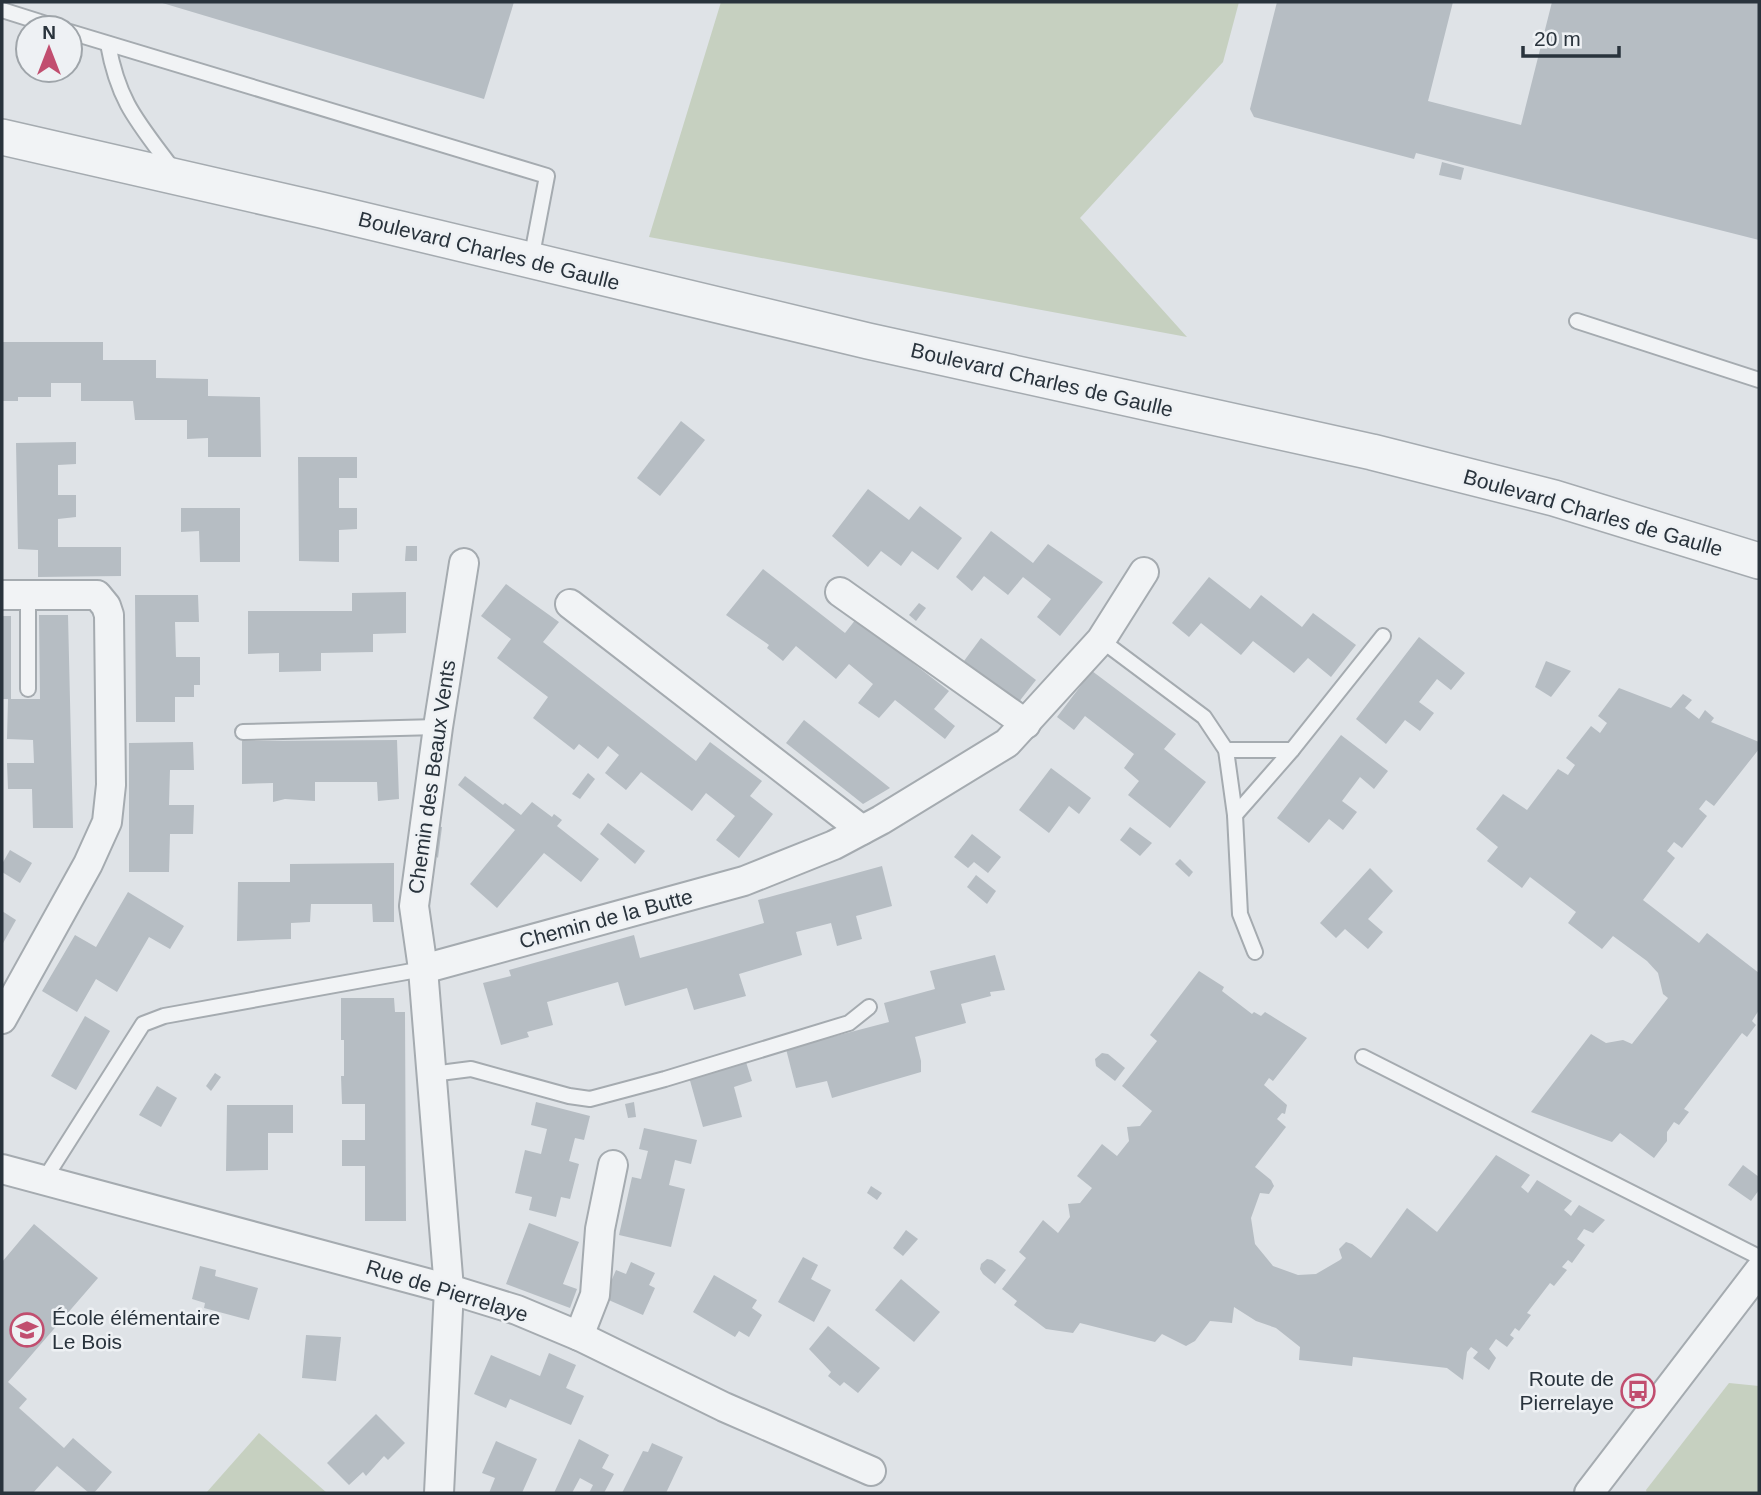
<svg xmlns="http://www.w3.org/2000/svg" width="1761" height="1495" font-family="Helvetica,sans-serif">
	<style>
		.green { fill: #c6d0c0 }
		.building { fill: #b6bdc3 }
		.lines { fill: none; stroke-linecap: round; stroke-linejoin: round }
		.service-casing { stroke: #a5abb0; stroke-width: 18 }
		.minor-casing { stroke: #a5abb0; stroke-width: 32 }
		.tertiary-casing { stroke: #a5abb0; stroke-width: 38 }
		.service { stroke: #f1f3f5; stroke-width: 14 }
		.minor { stroke: #f1f3f5; stroke-width: 28 }
		.tertiary { stroke: #f1f3f5; stroke-width: 35 }
		.labels { text-anchor: middle; stroke-width: 5; stroke-linejoin: round; paint-order: stroke }
		.street-label { font-size: 21px; fill: #29333c; stroke: #eef1f4 }
		.poi-label { font-size: 21px; fill: #29333c; stroke: #eef1f4; text-anchor: start }
	</style>
	<rect width="100%" height="100%" fill="#dfe3e7"/>
	<!-- green -->
	<g class="green">
		<polygon points="721,2 1239,2 1223,62 1080,218 1187,337 649,237"/>
		<polygon points="1729,1383 1759,1386 1759,1493 1647,1493 1646,1490"/>
		<polygon points="259,1433 327,1493 206,1493"/>
	</g>
	<!-- building -->
	<g class="building">
		<polygon points="159,2 514,2 484,99"/>
		<polygon points="1277,2 1453,2 1428,101 1521,125 1552,2 1759,2 1759,240 1416,153 1414,159 1254,117 1250,109"/>
		<polygon points="1442,162 1464,168 1461,180 1439,175"/>
		<polygon points="2,342 103,342 103,360 156,360 156,378 208,379 208,396 260,397 261,457 208,457 208,438 187,439 187,420 135,420 133,401 81,401 81,383 51,383 51,397 18,397 18,401 2,401"/>
		<polygon points="681,421 705,440 660,496 637,478"/>
		<polygon points="76,442 76,464 58,465 58,495 76,495 76,517 58,519 58,547 121,547 121,576 38,577 38,550 18,549 16,443"/>
		<polygon points="298,457 357,457 357,478 339,478 339,508 357,508 357,529 339,530 339,562 299,561"/>
		<polygon points="868,489 909,520 920,506 962,538 938,570 912,551 901,566 881,551 868,567 832,536"/>
		<polygon points="181,508 240,508 240,562 200,562 199,531 181,532"/>
		<polygon points="991,531 1033,563 1048,544 1103,582 1060,636 1037,617 1051,599 1023,577 1008,595 984,576 972,591 956,577"/>
		<polygon points="406,546 417,546 417,561 405,561"/>
		<polygon points="763,569 845,633 856,619 949,691 934,709 955,726 945,739 895,700 879,718 858,703 873,684 849,664 836,679 796,646 783,661 767,648 769,645 726,615"/>
		<polygon points="1209,577 1250,609 1261,595 1302,627 1313,613 1356,645 1331,677 1308,658 1294,673 1253,641 1241,655 1201,623 1189,637 1172,623"/>
		<polygon points="506,584 559,622 543,642 696,761 710,742 762,781 750,796 773,814 739,858 716,840 735,816 706,793 692,811 641,772 626,790 605,773 619,755 608,746 598,759 579,744 574,750 533,718 548,697 497,658 511,639 481,616"/>
		<polygon points="406,592 406,633 373,634 373,652 321,653 321,671 279,672 279,653 248,654 248,611 352,611 352,593"/>
		<polygon points="135,595 198,595 199,622 175,622 176,657 200,657 200,685 194,685 194,697 175,697 175,722 136,722"/>
		<polygon points="919,603 926,608 916,621 909,615"/>
		<polygon points="39,615 68,615 73,828 33,828 32,789 8,789 7,763 34,763 33,740 7,739 8,699 2,699 2,616 11,616 11,699 40,699"/>
		<polygon points="1419,637 1465,673 1451,690 1437,679 1419,702 1434,713 1420,731 1405,720 1386,744 1356,719"/>
		<polygon points="981,638 1036,680 1018,703 964,661"/>
		<polygon points="1546,661 1571,671 1551,697 1535,687"/>
		<polygon points="1092,671 1176,734 1164,749 1206,782 1170,828 1128,795 1139,781 1124,768 1134,754 1085,716 1074,730 1057,717"/>
		<polygon points="1619,688 1671,708 1683,694 1692,700 1685,708 1699,719 1705,710 1714,718 1711,722 1759,742 1759,749 1714,806 1706,800 1699,809 1707,816 1682,848 1674,842 1667,851 1675,858 1643,900 1699,943 1707,933 1759,973 1759,1010 1752,1021 1756,1025 1747,1037 1742,1033 1684,1109 1689,1112 1679,1125 1674,1122 1667,1132 1667,1141 1654,1158 1620,1133 1612,1142 1531,1112 1591,1034 1606,1043 1623,1040 1632,1044 1668,998 1663,994 1658,973 1647,961 1613,936 1602,949 1568,923 1576,912 1530,877 1522,888 1487,861 1498,847 1476,829 1503,794 1527,810 1558,769 1568,775 1575,765 1566,758 1591,726 1600,733 1607,723 1598,716"/>
		<polygon points="804,720 880,780 890,788 863,804 786,743"/>
		<polygon points="1341,735 1388,771 1374,789 1360,777 1342,801 1357,812 1343,830 1329,819 1309,843 1277,818"/>
		<polygon points="397,740 399,799 378,801 377,782 315,782 315,801 285,799 273,802 273,783 242,784 242,741"/>
		<polygon points="193,742 194,770 170,770 169,805 194,805 193,834 170,834 169,872 129,872 129,743"/>
		<polygon points="1051,768 1091,798 1079,814 1069,806 1049,833 1019,810"/>
		<polygon points="588,773 595,779 580,799 572,794"/>
		<polygon points="465,776 503,805 505,803 521,815 532,802 552,817 554,814 562,820 557,826 599,859 581,882 544,853 497,908 470,884 515,830 458,785"/>
		<polygon points="608,823 645,851 635,864 600,834"/>
		<polygon points="433,826 442,827 438,858 430,851"/>
		<polygon points="1130,827 1152,843 1140,856 1120,840"/>
		<polygon points="972,834 1001,857 988,873 974,862 968,868 954,857"/>
		<polygon points="10,850 32,863 20,883 2,872 2,864"/>
		<polygon points="1180,859 1193,872 1189,877 1175,864"/>
		<polygon points="394,863 394,922 373,922 372,904 311,904 310,922 291,923 291,939 237,941 238,882 290,882 290,864"/>
		<polygon points="882,866 892,906 856,916 862,939 837,946 831,923 796,932 802,955 739,974 746,996 694,1010 687,988 625,1006 618,982 547,1002 553,1025 527,1032 529,1037 501,1045 483,983 511,976 509,970 634,935 640,958 702,941 764,923 758,900"/>
		<polygon points="1370,868 1393,891 1368,919 1383,932 1368,949 1345,929 1336,938 1320,923"/>
		<polygon points="976,875 996,891 987,904 967,887"/>
		<polygon points="128,892 184,926 170,949 149,937 117,992 96,979 77,1012 42,991 75,935 96,947"/>
		<polygon points="2,911 16,920 2,945"/>
		<polygon points="995,955 1005,990 990,992 991,996 961,1004 966,1023 915,1037 921,1061 921,1072 832,1098 827,1081 796,1088 786,1049 889,1022 884,1003 935,989 930,971"/>
		<polygon points="1199,971 1224,987 1222,991 1252,1014 1254,1012 1261,1016 1265,1012 1307,1038 1273,1081 1269,1078 1264,1085 1287,1105 1285,1114 1282,1113 1277,1119 1286,1127 1255,1167 1271,1180 1274,1186 1269,1194 1260,1193 1251,1218 1255,1244 1273,1266 1298,1275 1316,1274 1340,1260 1342,1258 1339,1249 1346,1242 1352,1244 1371,1258 1407,1208 1437,1232 1496,1155 1530,1175 1521,1187 1528,1193 1537,1180 1572,1201 1564,1210 1571,1216 1579,1205 1605,1220 1593,1233 1584,1229 1577,1239 1585,1245 1572,1263 1568,1260 1562,1267 1567,1270 1554,1286 1550,1283 1527,1313 1531,1315 1519,1331 1515,1328 1510,1335 1514,1338 1507,1347 1496,1339 1489,1349 1496,1358 1489,1370 1473,1358 1478,1352 1471,1347 1467,1352 1463,1380 1447,1368 1353,1357 1352,1366 1299,1360 1300,1347 1276,1328 1256,1321 1234,1307 1232,1323 1210,1321 1195,1341 1186,1346 1162,1334 1155,1342 1080,1323 1073,1333 1046,1329 1014,1305 1017,1301 1002,1289 1026,1258 1019,1252 1043,1220 1058,1233 1070,1217 1068,1204 1080,1203 1092,1188 1077,1176 1102,1144 1117,1156 1129,1141 1127,1127 1140,1126 1152,1111 1122,1086 1157,1041 1150,1035"/>
		<polygon points="341,998 394,998 395,1012 405,1012 406,1221 365,1221 365,1166 342,1166 342,1140 365,1140 365,1104 342,1104 341,1076 344,1076 344,1040 341,1040"/>
		<polygon points="85,1016 110,1031 76,1090 51,1076"/>
		<polygon points="1102,1053 1108,1054 1125,1068 1115,1081 1096,1066 1095,1059"/>
		<polygon points="746,1062 752,1081 734,1087 742,1117 703,1127 689,1077"/>
		<polygon points="215,1073 221,1077 211,1091 206,1086"/>
		<polygon points="157,1086 177,1098 161,1127 139,1115"/>
		<polygon points="536,1102 590,1116 584,1140 575,1138 569,1161 579,1164 570,1199 561,1197 556,1217 529,1210 532,1197 515,1193 525,1150 541,1154 547,1129 531,1125"/>
		<polygon points="634,1102 636,1117 628,1118 625,1104"/>
		<polygon points="227,1105 293,1105 293,1133 268,1133 268,1170 226,1171"/>
		<polygon points="644,1128 697,1140 691,1164 675,1160 669,1185 685,1189 671,1247 619,1235 632,1177 641,1179 648,1151 639,1149"/>
		<polygon points="1743,1165 1759,1177 1759,1190 1751,1201 1728,1185"/>
		<polygon points="871,1186 882,1193 877,1200 867,1193"/>
		<polygon points="529,1223 579,1242 563,1284 577,1289 570,1308 506,1284"/>
		<polygon points="34,1224 98,1278 8,1382 27,1399 19,1408 64,1448 73,1438 112,1472 94,1493 89,1493 57,1466 33,1493 2,1493 2,1262"/>
		<polygon points="906,1230 918,1239 903,1256 893,1248"/>
		<polygon points="803,1257 818,1265 811,1279 831,1290 814,1322 778,1302"/>
		<polygon points="987,1259 992,1260 1006,1270 995,1284 983,1274 980,1269 981,1264"/>
		<polygon points="631,1262 655,1273 649,1285 655,1288 643,1315 604,1298 616,1270 626,1274"/>
		<polygon points="200,1266 216,1270 215,1276 258,1288 249,1320 204,1308 205,1303 192,1299"/>
		<polygon points="714,1275 757,1300 752,1308 762,1315 749,1337 739,1331 735,1337 693,1312"/>
		<polygon points="901,1279 940,1312 914,1342 875,1310"/>
		<polygon points="828,1326 880,1368 858,1393 844,1382 840,1386 828,1376 831,1372 809,1349"/>
		<polygon points="306,1335 341,1337 336,1381 302,1378"/>
		<polygon points="549,1353 576,1365 566,1388 584,1396 571,1425 510,1399 506,1408 474,1394 491,1355 540,1376"/>
		<polygon points="376,1414 405,1443 388,1460 384,1456 366,1476 363,1472 349,1485 327,1463"/>
		<polygon points="579,1439 609,1455 602,1468 614,1474 604,1493 589,1493 593,1485 580,1478 572,1493 554,1493"/>
		<polygon points="496,1441 537,1459 522,1493 489,1493 495,1478 482,1473"/>
		<polygon points="652,1443 683,1457 666,1493 622,1493 643,1451 648,1452"/>
	</g>
	<g class="lines">
		<defs>
			<g id="service">
				<polyline points="2,10 59,28"/>
				<polyline points="70,32 547,176 531,260"/>
				<path d="M108 44C118 100 136 120 169 164"/>
				<polyline points="1577,321 1759,380"/>
				<polyline points="28,595 28,689"/>
				<polyline points="1101,640 1204,717 1226,750 1235,815 1240,914 1255,952"/>
				<polyline points="243,732 438,727"/>
				<polyline points="1226,750 1292,750 1383,636"/>
				<polyline points="1235,815 1292,750"/>
				<polyline points="1363,1057 1759,1257"/>
				<polyline points="432,1074 471,1069 569,1096 590,1099 665,1079 849,1023 869,1007"/>
				<polyline points="44,1180 143,1024 164,1016 423,969"/>
			</g>
			<g id="minor">
				<polyline points="840,592 1026,724"/>
				<polyline points="2,595 97,595 106,606 109,615 111,785 107,822 88,864 2,1019"/>
				<polyline points="570,604 862,830"/>
				<polyline points="423,969 744,881 834,845 881,820 1007,743 1101,640 1144,572"/>
				<polyline points="2,1169 449,1289 517,1310 579,1336 724,1407 871,1471"/>
				<polyline points="579,1336 595,1295 600,1229 613,1165"/>
				<polyline points="439,1493 449,1289 423,969 414,906 438,727 464,563"/>
				<polyline points="1589,1493 1759,1271"/>
			</g>
			<polyline id="tertiary" points="2,137 321,210 868,341 1372,452 1554,498 1759,561"/>
		</defs>
		<!-- service casing -->
		<use href="#service" class="service-casing"/>
		<!-- minor casing -->
		<use href="#minor" class="minor-casing"/>
		<!-- tertiary casing -->
		<use href="#tertiary" class="tertiary-casing"/>
		<!-- service -->
		<use href="#service" class="service"/>
		<!-- minor -->
		<use href="#minor" class="minor"/>
		<!-- tertiary -->
		<use href="#tertiary" class="tertiary"/>
	</g>
	<!-- icons -->
	<defs>
		<symbol id="school-ring" viewBox="-11 -11 22 22"><circle r="9.5" fill="#eef1f4" stroke="#c14e6f" stroke-width="1.5"/><path d="M0-5L7-2L0 1L-7-2ZM-4 1L0 2.5L4 1V4Q0 6-4 4Z" fill="#c14e6f"/></symbol>
		<symbol id="bus-ring" viewBox="-11 -11 22 22"><circle r="9.5" fill="#eef1f4" stroke="#c14e6f" stroke-width="1.5"/><path d="M-5-6H5V4H4V6H2V4H-2V6H-4V4H-5ZM-3.5-4V0h7V-4ZM-3.5 1.2v1.5H-2V1.2ZM2 1.2v1.5H3.5V1.2Z" fill="#c14e6f"/></symbol>
	</defs>
	<g fill-rule="evenodd">
		<use href="#school-ring" x="8" y="1311" width="38" height="38"/>
		<use href="#bus-ring" x="1619" y="1372" width="38" height="38"/>
	</g>
	<g class="labels">
		<!-- street labels -->
		<g class="street-label">
			<text transform="translate(489 251) rotate(14)" y="7">Boulevard Charles de Gaulle</text>
			<text transform="translate(1042 380) rotate(13)" y="7">Boulevard Charles de Gaulle</text>
			<text transform="translate(1593 513) rotate(16)" y="7">Boulevard Charles de Gaulle</text>
			<text transform="translate(432 777) rotate(-82)" y="7">Chemin des Beaux Vents</text>
			<text transform="translate(606 919) rotate(-15)" y="7">Chemin de la Butte</text>
			<text transform="translate(447 1291) rotate(17)" y="7">Rue de Pierrelaye</text>
		</g>
		<!-- poi labels -->
		<g class="poi-label">
			<text x="52" y="1325">École élémentaire<tspan x="52" dy="24">Le Bois</tspan></text>
			<text x="1614" y="1386" text-anchor="end">Route de<tspan x="1614" dy="24">Pierrelaye</tspan></text>
		</g>
	</g>
	<!-- border -->
	<rect width="1761" height="1495" fill="none" stroke="#29333c" stroke-width="7"/>
	<!-- north arrow -->
	<g transform="translate(49 49)"><circle r="33" fill="#eef1f4" stroke="#9fa5aa" stroke-width="2"/>
	<path d="M0-5L12 26L0 18L-12 26Z" fill="#c14e6f"/>
	<text y="-10" font-size="19" font-weight="bold" text-anchor="middle" fill="#29333c">N</text>
	</g>
	<!-- scale -->
	<path d="M1523 46v10h96v-10" fill="none" stroke="#29333c" stroke-width="3.5"/>
	<text x="1534" y="46" font-size="21" fill="#29333c" stroke="#eef1f4" stroke-width="5" paint-order="stroke">20 m</text>
</svg>
